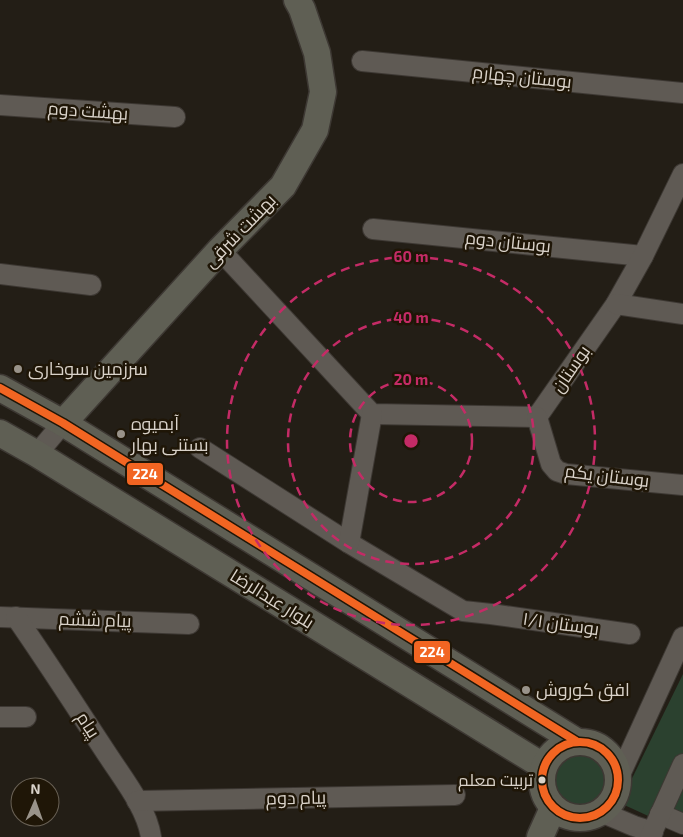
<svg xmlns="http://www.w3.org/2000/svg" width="683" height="837" font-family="'Exo 2',Cairo,sans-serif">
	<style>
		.green { fill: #2b412f }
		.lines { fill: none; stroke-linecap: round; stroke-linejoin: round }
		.minor-casing { stroke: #3d3833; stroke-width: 22 }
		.major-casing { stroke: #3d3833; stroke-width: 29 }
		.minor { stroke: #5f5a54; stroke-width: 20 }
		.major { stroke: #5f5f54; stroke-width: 26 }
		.bus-1-casing { stroke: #1f1607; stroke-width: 11 }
		.bus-1 { stroke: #f26522; stroke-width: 8 }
		.ring { fill: none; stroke: #c42b66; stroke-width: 2.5; stroke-dasharray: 9 6 }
		.poi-dot { fill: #99938a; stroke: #1f1607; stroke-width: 2 }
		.bus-dot { fill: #d9d2c9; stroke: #1f1607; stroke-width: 2 }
		.labels { text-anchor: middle; stroke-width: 5; stroke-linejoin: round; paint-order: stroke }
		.bus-label { font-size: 17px; fill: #d9d2c9; stroke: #1f1607; text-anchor: end }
		.street-label { font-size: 18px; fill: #d9d2c9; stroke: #1f1607 }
		.poi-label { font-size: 18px; fill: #d9d2c9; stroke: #1f1607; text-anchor: start }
		.centre { fill: #c42b66; stroke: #1f1607; stroke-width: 2.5 }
		.ring-label { font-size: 15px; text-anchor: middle; font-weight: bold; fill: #c42b66; stroke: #1f1607; stroke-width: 5; stroke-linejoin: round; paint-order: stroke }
		.line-badge { stroke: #1f1607; stroke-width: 2 }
		.badge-label { font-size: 14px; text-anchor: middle; font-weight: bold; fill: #fff }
	</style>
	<rect width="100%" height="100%" fill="#231e16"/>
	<!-- green -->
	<g class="green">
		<polygon points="683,674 683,832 620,803"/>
		<circle cx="580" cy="781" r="26"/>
	</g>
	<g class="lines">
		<defs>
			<g id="minor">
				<polyline points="362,61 683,93"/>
				<polyline points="0,105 175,117"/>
				<polyline points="373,229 643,256"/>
				<polyline points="220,250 372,414 537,417 616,304 643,256 683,174"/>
				<polyline points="0,274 91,285"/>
				<polyline points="616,304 683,314"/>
				<polyline points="537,417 551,464 557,471 566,474 683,485"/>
				<polyline points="200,448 349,543 463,611 491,614 630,634"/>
				<polyline points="37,454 63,423"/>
				<polyline points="349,543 372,414"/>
				<polyline points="0,617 189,624"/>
				<path d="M16 617C48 663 78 710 109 757 124 780 147 809 151 837"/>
				<polyline points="0,717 26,717"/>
				<polyline points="618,779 683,637"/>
				<polyline points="137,801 455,795"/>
				<polyline points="601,812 634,826 653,832"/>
				<polyline points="660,814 683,824"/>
				<polyline points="650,837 683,764"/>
			</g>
			<g id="major">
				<polyline points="0,388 63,423 576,741"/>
				<polyline points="63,423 220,250 283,186 315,130 323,92 317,53 302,9 297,0"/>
				<polyline points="0,433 37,454 543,766"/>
				<circle cx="580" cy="780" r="38"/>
				<polyline points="540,837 553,808"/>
			</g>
		</defs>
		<!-- minor casing -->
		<use href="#minor" class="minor-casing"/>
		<!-- major casing -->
		<use href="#major" class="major-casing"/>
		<!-- minor -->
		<use href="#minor" class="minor"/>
		<!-- major -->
		<use href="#major" class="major"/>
		<defs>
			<g id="bus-1">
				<polyline points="0,388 63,423 576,741"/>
				<circle cx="580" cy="780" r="38"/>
			</g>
		</defs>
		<!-- bus-1 casing -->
		<use href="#bus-1" class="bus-1-casing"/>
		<!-- bus-1 -->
		<use href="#bus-1" class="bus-1"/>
	</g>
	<!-- distance rings -->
	<g class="ring">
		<circle cx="411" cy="441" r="61"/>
		<circle cx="411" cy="441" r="123"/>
		<circle cx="411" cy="441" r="184"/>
	</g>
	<!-- markers -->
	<g class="poi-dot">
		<circle cx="18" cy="369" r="5"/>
		<circle cx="121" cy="434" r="5"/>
		<circle cx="526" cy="690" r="5"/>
	</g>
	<circle class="bus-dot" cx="542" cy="780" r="4.5"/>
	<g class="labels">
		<!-- bus labels -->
		<g class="bus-label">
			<text x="533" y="786">تربیت معلم</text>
		</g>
		<!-- street labels -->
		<g class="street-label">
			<text transform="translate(522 77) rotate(6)" y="6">بوستان چهارم</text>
			<text transform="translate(88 111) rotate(4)" y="6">بهشت دوم</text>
			<text transform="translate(240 231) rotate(-46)" y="6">بهشت شرقی</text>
			<text transform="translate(508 242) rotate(6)" y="6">بوستان دوم</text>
			<text transform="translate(571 369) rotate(-55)" y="6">بوستان</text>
			<text transform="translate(607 476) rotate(7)" y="6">بوستان یکم</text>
			<text transform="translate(272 599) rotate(32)" y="6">بلوار عبدالرضا</text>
			<text transform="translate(95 620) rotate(2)" y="6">پیام ششم</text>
			<text transform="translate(561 624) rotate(8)" y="6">بوستان ۱/۱</text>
			<text transform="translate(88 725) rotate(57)" y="6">پیام</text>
			<text transform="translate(296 798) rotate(-1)" y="6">پیام دوم</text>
		</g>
		<!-- poi labels -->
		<g class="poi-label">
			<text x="28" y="375">سرزمین سوخاری</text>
			<text x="131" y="430">آبمیوه<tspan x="131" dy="21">بستنی بهار</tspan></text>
			<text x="536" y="696">افق کوروش</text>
		</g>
	</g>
	<circle cx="411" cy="441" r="8" class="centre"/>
	<g class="ring-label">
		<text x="411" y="262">60 m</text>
		<text x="411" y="323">40 m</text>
		<text x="411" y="385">20 m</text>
	</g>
	<g class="line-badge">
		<rect x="126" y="462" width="38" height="24" rx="5" fill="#f26522"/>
		<rect x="413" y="640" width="38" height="24" rx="5" fill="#f26522"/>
	</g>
	<g class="badge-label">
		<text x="145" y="479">224</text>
		<text x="432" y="657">224</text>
	</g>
	<!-- north arrow -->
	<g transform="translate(35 802) rotate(2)"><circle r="24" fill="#1f1607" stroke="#696155"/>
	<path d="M0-4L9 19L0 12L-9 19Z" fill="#99938a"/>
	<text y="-8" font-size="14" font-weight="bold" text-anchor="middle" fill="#d9d2c9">N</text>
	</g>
</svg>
